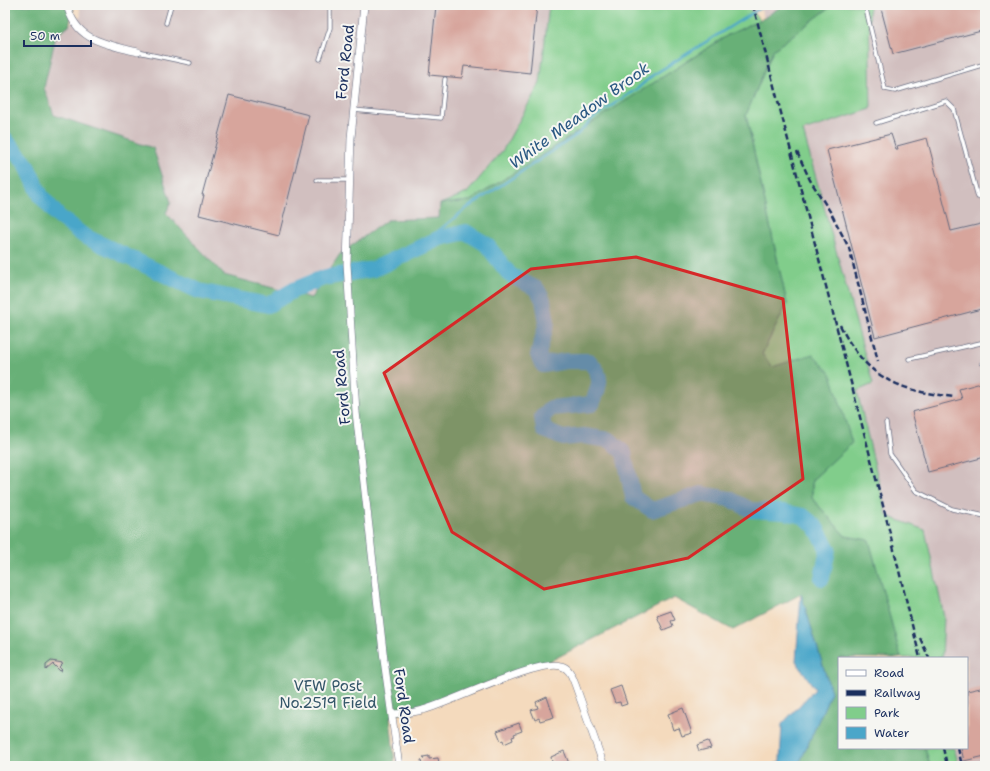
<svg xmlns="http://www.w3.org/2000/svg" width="990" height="771" font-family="'Shantell Sans',sans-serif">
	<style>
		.industrial { fill: #d1bfbf }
		.green { fill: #81cd8b; stroke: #4e7e74 }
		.forest { fill: #68b077; stroke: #42706a }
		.water { fill: #4aa6c9; stroke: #326a94 }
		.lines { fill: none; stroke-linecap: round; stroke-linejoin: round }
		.stream { stroke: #4aa6c9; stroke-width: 2.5 }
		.river { stroke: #4aa6c9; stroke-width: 16 }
		.building { fill: #d7a59c }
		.service-casing { stroke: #676b7f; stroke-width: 5 }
		.minor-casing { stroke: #676b7f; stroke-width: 8 }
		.path { stroke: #676b7f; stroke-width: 1.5; stroke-dasharray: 1 3; stroke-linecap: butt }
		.service { stroke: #fff; stroke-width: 3.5 }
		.minor { stroke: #fff; stroke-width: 7 }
		.rail { stroke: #1b2f5e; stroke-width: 2.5; stroke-dasharray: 6 3; stroke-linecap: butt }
		.marked { fill: #d62828; fill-opacity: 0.2; stroke: #d62828; stroke-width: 3; stroke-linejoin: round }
		.labels { text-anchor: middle; stroke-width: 4; stroke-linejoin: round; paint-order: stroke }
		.street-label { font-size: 15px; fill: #1b2f5e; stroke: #f6f6f2 }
		.park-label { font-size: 15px; fill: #345669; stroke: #f6f6f2 }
		.water-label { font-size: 16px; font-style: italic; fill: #2b5983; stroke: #f6f6f2 }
	</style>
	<rect width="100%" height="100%" fill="#f6f6f2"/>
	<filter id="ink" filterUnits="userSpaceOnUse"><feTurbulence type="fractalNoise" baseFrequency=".025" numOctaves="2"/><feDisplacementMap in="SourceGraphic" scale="8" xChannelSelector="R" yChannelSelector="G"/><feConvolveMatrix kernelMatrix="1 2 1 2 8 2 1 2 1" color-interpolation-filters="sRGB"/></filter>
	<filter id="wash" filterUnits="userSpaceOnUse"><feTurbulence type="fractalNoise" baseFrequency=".012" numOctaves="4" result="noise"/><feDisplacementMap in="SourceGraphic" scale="16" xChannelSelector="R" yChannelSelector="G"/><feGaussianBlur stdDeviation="0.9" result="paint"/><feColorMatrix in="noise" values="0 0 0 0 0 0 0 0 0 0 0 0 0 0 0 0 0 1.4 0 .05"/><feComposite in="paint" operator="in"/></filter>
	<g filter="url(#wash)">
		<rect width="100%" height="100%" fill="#f4dabd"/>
		<!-- industrial -->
		<g class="industrial">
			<polygon points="79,5 549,5 540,83 503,150 467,193 440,204 439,218 387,220 340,254 311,298 224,275 166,213 153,148 54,115 44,88 56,35 81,16"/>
			<polygon points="759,5 783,5 764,18"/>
			<polygon points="869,5 985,5 985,766 959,766 954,748 967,748 967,658 942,658 944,617 925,530 887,516 856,391 873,384 803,131 871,109"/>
		</g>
		<!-- green -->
		<g class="green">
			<polygon points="549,5 746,5 760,20 728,35 470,201 440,204 467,193 503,150 540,83"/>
			<polygon points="833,5 869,5 871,109 803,131 873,384 857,391 887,516 925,530 944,617 942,658 901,658 869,541 845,536 812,498 812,480 851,443 772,367 762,354 787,304 746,115 773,50"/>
			<polygon points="925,748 954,748 959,766 930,766"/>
		</g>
		<!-- forest -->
		<polygon class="forest" points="5,5 74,5 69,26 56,35 44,88 54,115 153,148 171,202 166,213 224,275 311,298 340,254 387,220 439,218 440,204 470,201 728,35 764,18 783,5 833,5 773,50 746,115 787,304 762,354 772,367 813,354 831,374 852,443 812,480 812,498 845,536 869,540 901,658 839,658 839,748 925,748 930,766 792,766 801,760 831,692 801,594 733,630 674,598 552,660 390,717 395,766 5,766"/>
		<!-- water -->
		<polygon class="water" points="801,594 831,692 801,760 792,766 772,766 780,761 782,724 815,689 796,661"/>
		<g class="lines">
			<!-- stream -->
			<polyline class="stream" points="412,252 467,208 578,134 593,118 638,88 653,75 765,5"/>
			<!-- river -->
			<path class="river" d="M5 139 26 164 41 196 58 216 84 236 199 291 268 305 294 290 323 278 374 269 440 238 466 232 486 244 510 275 537 289 543 300 547 322 538 355 543 365 566 361H589C604 377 600 385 592 404L551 408 542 417 544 430 563 438 584 436 610 440 624 453 633 497 652 510 701 494 730 499 751 510 783 512 803 516 815 526 828 549 822 578"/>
		</g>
		<g id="blocks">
			<!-- building -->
			<g class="building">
				<polygon points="288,5 308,5 306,10"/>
				<polygon points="436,5 537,5 530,73 464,66 462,78 429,75"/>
				<polygon points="880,5 985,5 985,30 893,54"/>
				<polygon points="229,95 309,115 279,235 199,215 204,195 202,195"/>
				<polygon points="891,134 896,149 898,149 897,146 927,138 951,231 985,223 985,308 875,337 827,150"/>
				<polygon points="985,382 985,457 928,472 912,412 962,399 959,389"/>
				<polygon points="671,611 675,620 671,621 673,626 663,630 657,616"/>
				<polygon points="51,661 63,663 59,667 62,670 60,671 53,664 46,670 46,665"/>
				<polygon points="621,686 627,704 621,706 620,702 615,703 610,690"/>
				<polygon points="985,687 985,756 964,761 961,748 967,748 967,691"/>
				<polygon points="547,697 554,717 540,721 539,718 535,720 531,710 538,708 536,702"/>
				<polygon points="683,708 692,733 682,736 679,728 673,730 668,714"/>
				<polygon points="519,723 522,731 514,734 515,736 512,737 513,740 504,744 503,740 501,741 497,731"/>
				<polygon points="708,741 711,748 699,751 697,745"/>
				<polygon points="564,751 570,766 541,766 552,762 551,757"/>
				<polygon points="429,756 429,759 438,758 439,763 435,764 435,766 422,766 421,760 424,759 423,757"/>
			</g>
		</g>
	</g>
	<g filter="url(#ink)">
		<use href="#blocks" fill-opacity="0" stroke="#676b7f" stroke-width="1"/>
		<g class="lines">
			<defs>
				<g id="service">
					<polyline points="865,5 885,89 895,91 985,64"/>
					<polyline points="166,23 171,5"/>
					<polyline points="138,52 190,63"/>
					<polyline points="320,59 330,28 330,5"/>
					<polyline points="353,110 441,118 445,79"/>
					<polyline points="876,123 946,101 954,109 978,197 985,195"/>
					<polyline points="317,180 349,180"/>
					<polyline points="909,359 985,342"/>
					<polyline points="982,363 985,362"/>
					<polyline points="886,423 890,454 916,491 952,509 985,516"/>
				</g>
				<g id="minor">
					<path d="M67 5C76 42 107 44 138 52"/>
					<polyline points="364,5 351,138 347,264 356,412 384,660 399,766"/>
					<path d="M393 714C403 713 413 713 423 710 453 702 537 659 561 666 570 668 572 677 575 684L604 766"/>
				</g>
			</defs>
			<!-- service casing -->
			<use href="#service" class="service-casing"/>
			<!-- minor casing -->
			<use href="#minor" class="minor-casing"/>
			<!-- path -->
			<polyline class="path" points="254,8 255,5"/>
			<!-- service -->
			<use href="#service" class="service"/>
			<!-- minor -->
			<use href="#minor" class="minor"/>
			<!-- rail -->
			<g class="rail">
				<polyline points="753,5 888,525 920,658"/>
				<polyline points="797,152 810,180 831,213 849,248 878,361"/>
				<path d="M840 325C866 378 898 391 955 397"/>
				<polyline points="920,638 929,658"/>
				<polyline points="943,748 947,765"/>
				<polyline points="958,748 962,766"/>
			</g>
		</g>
	</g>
	<!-- marked area -->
	<path class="marked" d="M636 257 783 299 803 479 688 558 544 589 452 532 384 373 531 269Z"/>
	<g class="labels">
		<!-- street labels -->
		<g class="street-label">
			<text transform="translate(345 62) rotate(-84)" y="5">Ford Road</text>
			<text transform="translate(342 387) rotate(-95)" y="5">Ford Road</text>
			<text transform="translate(404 706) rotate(82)" y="5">Ford Road</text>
		</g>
		<!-- park labels -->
		<g class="park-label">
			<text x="328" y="691">VFW Post<tspan x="328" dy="17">No.2519 Field</tspan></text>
		</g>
		<!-- water labels -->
		<g class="water-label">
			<text transform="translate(579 115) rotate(-36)" y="6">White Meadow Brook</text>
		</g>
	</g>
	<!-- margin -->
	<rect width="990" height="771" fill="none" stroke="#f6f6f2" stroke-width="20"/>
	<!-- legend -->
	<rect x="838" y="657" width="130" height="92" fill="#f6f6f2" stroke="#9ea6b7"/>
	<rect x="846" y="670" width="20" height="6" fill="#ffffff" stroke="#9ea6b7"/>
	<text x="874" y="677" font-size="12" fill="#1b2f5e">Road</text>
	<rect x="846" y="690" width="20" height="6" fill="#1b2f5e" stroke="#9ea6b7"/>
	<text x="874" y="697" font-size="12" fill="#1b2f5e">Railway</text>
	<rect x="846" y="707" width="20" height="12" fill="#81cd8b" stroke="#9ea6b7"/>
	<text x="874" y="717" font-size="12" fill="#1b2f5e">Park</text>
	<rect x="846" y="727" width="20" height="12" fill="#4aa6c9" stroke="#9ea6b7"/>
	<text x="874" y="737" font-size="12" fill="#1b2f5e">Water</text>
	<!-- scale -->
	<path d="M24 40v6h67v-6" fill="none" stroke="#1b2f5e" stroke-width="2"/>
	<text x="30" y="40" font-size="12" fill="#1b2f5e" stroke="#f6f6f2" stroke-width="3" paint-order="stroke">50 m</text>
</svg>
